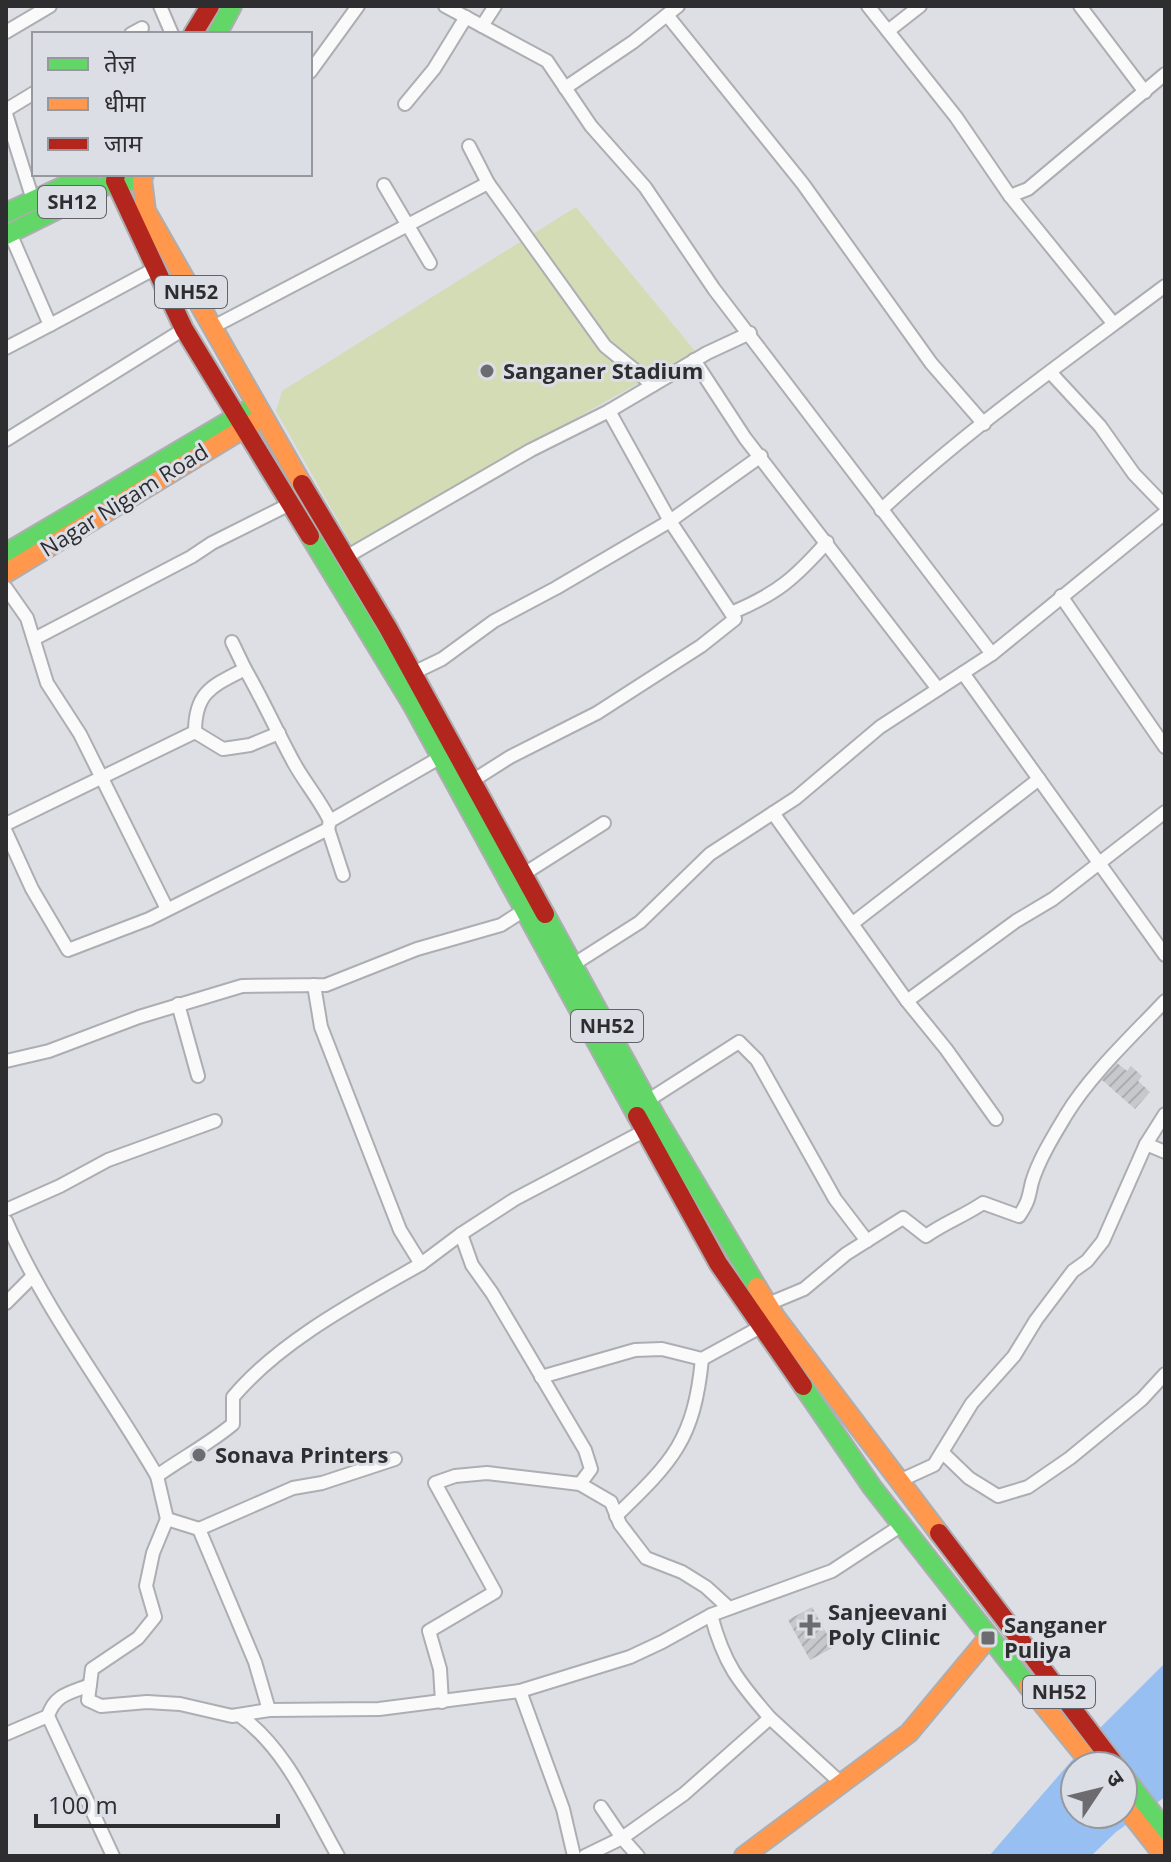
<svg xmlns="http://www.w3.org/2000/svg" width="1171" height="1862" font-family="'Open Sans','Noto Sans Devanagari',sans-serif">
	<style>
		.green { fill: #d3dcb5 }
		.water { fill: #97bff1; fill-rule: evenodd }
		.building { fill: url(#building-hatch) }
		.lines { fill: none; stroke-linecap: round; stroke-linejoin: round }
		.street-casing { stroke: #acaeb1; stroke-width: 16 }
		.fast-casing { stroke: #acaeb1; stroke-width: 22 }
		.slow-casing { stroke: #acaeb1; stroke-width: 22 }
		.jam-casing { stroke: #acaeb1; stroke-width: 22 }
		.street { stroke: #fafafb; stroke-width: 12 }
		.fast { stroke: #63d668; stroke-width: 18 }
		.slow { stroke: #ff974d; stroke-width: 18 }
		.jam { stroke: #b3261e; stroke-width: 18 }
		.poi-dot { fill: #6c6c70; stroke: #dcdee6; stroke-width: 3 }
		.labels { text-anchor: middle; stroke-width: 6; stroke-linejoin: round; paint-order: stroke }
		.shield { fill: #dcdee6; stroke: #626367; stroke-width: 2 }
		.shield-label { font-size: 20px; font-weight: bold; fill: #2e2e31 }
		.poi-label { font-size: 22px; font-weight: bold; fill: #2e2e31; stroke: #dcdee6; text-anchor: start }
		.street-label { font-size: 22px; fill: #2e2e31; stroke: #dcdee6 }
	</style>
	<defs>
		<pattern id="building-hatch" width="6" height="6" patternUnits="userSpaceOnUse" patternTransform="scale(2)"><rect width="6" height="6" fill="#c7c8cc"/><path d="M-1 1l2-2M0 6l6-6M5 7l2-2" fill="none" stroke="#abacb0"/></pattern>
	</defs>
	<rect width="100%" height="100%" fill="#dedfe4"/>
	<!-- green -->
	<polygon class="green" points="576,207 695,351 352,545 276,411 282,391"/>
	<!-- water -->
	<path class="water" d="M1165 1663V1797L1116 1832 1091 1856H989L1099 1729ZM1075 1766H1123V1814H1075Z"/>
	<!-- building -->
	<g class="building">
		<polygon points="1117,1063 1127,1071 1131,1066 1142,1076 1138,1081 1150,1092 1135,1109 1102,1080"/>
		<polygon points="812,1607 834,1647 810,1660 788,1620"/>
	</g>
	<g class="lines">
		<defs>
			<g id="street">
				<polyline points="160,6 172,34"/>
				<polyline points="445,6 547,61 591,126 645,187 714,289 992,654"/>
				<polyline points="868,6 956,117 1010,196"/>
				<polyline points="1080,6 1145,92"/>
				<polyline points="667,15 803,184 931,363 984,424"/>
				<polyline points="482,26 495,6"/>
				<polyline points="888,31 920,6"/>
				<polyline points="6,32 50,6"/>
				<polyline points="131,34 142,28"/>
				<polyline points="310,72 358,6"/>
				<polyline points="565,88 633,42 678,6"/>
				<polyline points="405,104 434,69 466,17"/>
				<polyline points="6,110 34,93"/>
				<polyline points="6,114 33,200"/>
				<polyline points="469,146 488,183"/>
				<polyline points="384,185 430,263"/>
				<polyline points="1113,323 1010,196 1028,189 1165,74"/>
				<polyline points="50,325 154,269"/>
				<polyline points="211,328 488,183 605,346 653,385"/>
				<polyline points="6,348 50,325 10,233"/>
				<polyline points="694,360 745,438 938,689"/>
				<polyline points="1050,372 1100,426 1134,474 1165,506"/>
				<polyline points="6,440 184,329"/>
				<path d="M881 510C969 428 1069 358 1165 286"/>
				<polyline points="346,557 531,450 609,411 707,353 750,333"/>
				<polyline points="6,588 27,618 47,683 80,734 167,909"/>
				<polyline points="1061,596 1165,747"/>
				<path d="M731 613C777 594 795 578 827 542"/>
				<polyline points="34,639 191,557 212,543 290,504"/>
				<polyline points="232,642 245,669"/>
				<polyline points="413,673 442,659 494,621 556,588 670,521 761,456"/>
				<polyline points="963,673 1165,955"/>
				<polyline points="195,732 223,749 250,745 279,733"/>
				<polyline points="469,783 510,757 597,713 701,646 735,619 670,521 609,411"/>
				<polyline points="773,813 907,1001"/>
				<path d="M6 824 195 732C195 692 212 686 245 669 263 700 277 732 294 763 305 783 320 800 330 821"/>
				<polyline points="328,829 343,875"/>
				<polyline points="6,832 32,889 68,950 149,919 328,829 330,821 441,757"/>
				<polyline points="519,877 604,823"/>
				<polyline points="853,923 1039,779"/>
				<polyline points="571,966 640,922 710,854 796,798 880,727 992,654 1165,513"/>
				<polyline points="178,1004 198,1076"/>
				<polyline points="6,1061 49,1051 139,1017 242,986 326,985 417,949 501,925 529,907"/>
				<polyline points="647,1101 739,1042 757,1060 835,1199 867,1241"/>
				<polyline points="996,1119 946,1049 907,1001 1016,921 1053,899 1165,812"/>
				<polyline points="1146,1144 1165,1152"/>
				<polyline points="6,1210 60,1186 108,1160 215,1121"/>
				<path d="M6 1221C46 1312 107 1390 157 1476 182 1458 209 1444 233 1424V1397C280 1341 358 1300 421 1264L400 1230 321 1027 314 985"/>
				<polyline points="461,1234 472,1265 492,1293 585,1450 591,1469 580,1484"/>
				<polyline points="421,1264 461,1234 515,1199 646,1130"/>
				<polyline points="6,1303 32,1277"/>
				<path d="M768 1304 804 1289 846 1254 903 1218 926 1236C944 1223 964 1216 983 1203L1019 1216C1029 1201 1028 1199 1032 1182 1039 1159 1054 1135 1066 1115 1090 1075 1133 1035 1165 1001"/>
				<polyline points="541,1377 635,1350 662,1349 702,1359 766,1324"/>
				<polyline points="942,1452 969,1478 998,1496 1028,1487 1070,1458 1142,1399 1165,1374"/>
				<polyline points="157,1476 167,1519"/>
				<polyline points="899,1481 934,1465 972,1403 1014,1356 1036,1320 1073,1271 1087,1261 1103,1241 1146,1144 1165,1114"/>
				<path d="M616 1516C673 1461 694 1440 702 1359"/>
				<polyline points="199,1529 167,1519 153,1553 146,1586 155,1617 138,1638 92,1669 88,1700 101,1706 147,1702 180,1704 232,1716 269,1710 379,1709 520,1691 630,1657 662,1642 711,1615 832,1571 902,1525"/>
				<path d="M711 1615C724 1664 738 1681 770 1718"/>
				<path d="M90 1685C70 1693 55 1694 48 1716L113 1856"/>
				<polyline points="520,1691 563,1809 574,1856"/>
				<polyline points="442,1702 440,1669 429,1631 495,1592 435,1483 455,1476 487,1473 580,1484 611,1502 620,1524 646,1558 682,1572 706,1587 729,1608"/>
				<polyline points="269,1710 255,1662 199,1529 293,1488 322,1483 395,1459"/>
				<path d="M239 1715C286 1748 310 1807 338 1856"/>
				<polyline points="6,1734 48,1716"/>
				<polyline points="585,1856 622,1838 601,1807"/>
				<polyline points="638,1856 622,1838 684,1794 770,1718 842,1784"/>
			</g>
			<g id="fast">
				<polyline points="217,34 232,6"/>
				<polyline points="6,213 90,174"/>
				<polyline points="6,235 115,181 142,180"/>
				<polyline points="310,536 412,704 637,1116"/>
				<polyline points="6,553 248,410"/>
				<polyline points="545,914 656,1117 757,1287"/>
				<polyline points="803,1386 872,1487 1028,1686"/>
				<polyline points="1123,1775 1165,1830"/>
			</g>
			<g id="slow">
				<polyline points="144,174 142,180 146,211 302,484"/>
				<polyline points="6,573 253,423"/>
				<polyline points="757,1287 776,1318 939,1533"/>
				<polyline points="1028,1686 1093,1766"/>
				<polyline points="1123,1804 1164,1856"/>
				<polyline points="744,1856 909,1733 988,1638"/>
			</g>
			<g id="jam">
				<polyline points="193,34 210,6"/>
				<polyline points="116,174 115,181 184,329 310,536"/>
				<polyline points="302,484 388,628 545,914"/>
				<polyline points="637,1116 718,1263 803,1386"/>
				<polyline points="939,1533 1116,1766"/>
			</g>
		</defs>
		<!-- street casing -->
		<use href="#street" class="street-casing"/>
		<!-- fast casing -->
		<use href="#fast" class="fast-casing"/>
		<!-- slow casing -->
		<use href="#slow" class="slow-casing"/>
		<!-- jam casing -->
		<use href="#jam" class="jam-casing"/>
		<!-- street -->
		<use href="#street" class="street"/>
		<!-- fast -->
		<use href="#fast" class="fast"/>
		<!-- slow -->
		<use href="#slow" class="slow"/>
		<!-- jam -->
		<use href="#jam" class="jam"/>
	</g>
	<!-- markers -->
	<g class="poi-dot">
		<circle cx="487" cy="371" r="8"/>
		<circle cx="199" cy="1455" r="8"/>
		<path d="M806 1613h8v8h8v8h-8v8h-8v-8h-8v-8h8z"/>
		<rect x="980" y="1630" width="16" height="16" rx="4"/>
	</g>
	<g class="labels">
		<!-- shield labels -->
		<g class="shield">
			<rect x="38" y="186" width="68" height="32" rx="6"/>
			<rect x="155" y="276" width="72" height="32" rx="6"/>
			<rect x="571" y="1010" width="72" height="32" rx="6"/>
			<rect x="1023" y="1676" width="72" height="32" rx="6"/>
		</g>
		<g class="shield-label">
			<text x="72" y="209">SH12</text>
			<text x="191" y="299">NH52</text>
			<text x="607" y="1033">NH52</text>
			<text x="1059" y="1699">NH52</text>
		</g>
		<!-- poi labels -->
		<g class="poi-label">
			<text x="503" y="379">Sanganer Stadium</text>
			<text x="215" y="1463">Sonava Printers</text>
			<text x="828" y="1620">Sanjeevani<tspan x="828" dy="25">Poly Clinic</tspan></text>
			<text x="1004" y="1633">Sanganer<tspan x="1004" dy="25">Puliya</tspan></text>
		</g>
		<!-- street labels -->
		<g class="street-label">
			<text transform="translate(124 500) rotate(-32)" y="8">Nagar Nigam Road</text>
		</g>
	</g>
	<!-- border -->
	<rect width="1171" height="1862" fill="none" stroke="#2e2e31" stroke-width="16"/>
	<!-- legend -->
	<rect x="32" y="32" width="280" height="144" fill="#dcdee6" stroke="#96989e" stroke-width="2"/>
	<rect x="48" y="58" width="40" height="12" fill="#63d668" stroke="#96989e" stroke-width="2"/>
	<text x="104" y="72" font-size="24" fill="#2e2e31">तेज़</text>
	<rect x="48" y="98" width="40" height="12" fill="#ff974d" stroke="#96989e" stroke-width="2"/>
	<text x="104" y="112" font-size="24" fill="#2e2e31">धीमा</text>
	<rect x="48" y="138" width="40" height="12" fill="#b3261e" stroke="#96989e" stroke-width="2"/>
	<text x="104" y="152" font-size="24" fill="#2e2e31">जाम</text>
	<!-- north arrow -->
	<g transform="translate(1099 1790) rotate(55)"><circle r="38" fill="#dcdee6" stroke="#96989e" stroke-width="2"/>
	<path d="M0-6L14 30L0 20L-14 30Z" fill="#6c6c70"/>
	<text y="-12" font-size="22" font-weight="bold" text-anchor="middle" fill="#2e2e31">उ</text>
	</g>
	<!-- scale -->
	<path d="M36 1814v12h242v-12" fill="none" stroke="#2e2e31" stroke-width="4"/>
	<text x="48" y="1814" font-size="24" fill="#2e2e31" stroke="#dcdee6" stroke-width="6" paint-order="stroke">100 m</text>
</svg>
